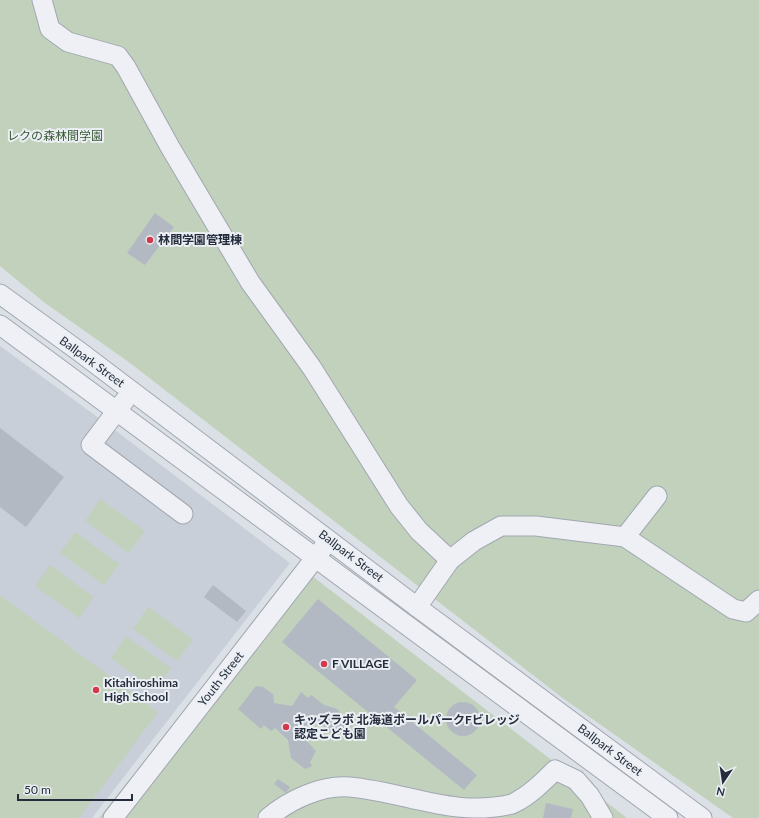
<svg xmlns="http://www.w3.org/2000/svg" width="759" height="818" font-family="Lato,'Noto Sans JP',sans-serif">
	<style>
		.built { fill: #c9cfd9 }
		.green { fill: #c1d1bc }
		.building { fill: #b2b9c3 }
		.lines { fill: none; stroke-linecap: round; stroke-linejoin: round }
		.minor-casing { stroke: #a1a7b1; stroke-width: 21 }
		.minor { stroke: #eef0f5; stroke-width: 19 }
		.poi-dot { fill: #d3394d; stroke: #ebeff4; stroke-width: 1.5 }
		.labels { text-anchor: middle; stroke-width: 4; stroke-linejoin: round; paint-order: stroke }
		.park-label { font-size: 12px; fill: #385932; stroke: #ebeff4 }
		.poi-label { font-size: 12px; font-weight: bold; fill: #252d3d; stroke: #ebeff4; text-anchor: start }
		.street-label { font-size: 12px; fill: #252d3d; stroke: #ebeff4 }
	</style>
	<rect width="100%" height="100%" fill="#dbe0e7"/>
	<!-- built -->
	<polygon class="built" points="0,346 107,424 290,563 92,818 0,818"/>
	<!-- green -->
	<g class="green">
		<polygon points="0,0 759,0 759,818 733,818 564,699 130,363 45,303 0,266"/>
		<polygon points="100,499 145,531 129,553 85,521"/>
		<polygon points="75,532 119,564 104,585 60,553"/>
		<polygon points="50,565 94,597 79,618 35,586"/>
		<polygon points="299,566 627,818 99,818"/>
		<polygon points="0,595 158,712 79,818 0,818"/>
		<polygon points="148,607 193,639 177,661 133,629"/>
		<polygon points="126,636 171,668 155,690 111,658"/>
	</g>
	<!-- building -->
	<g class="building">
		<polygon points="155,213 174,227 145,265 127,253"/>
		<polygon points="0,428 64,477 26,527 0,507"/>
		<polygon points="213,585 246,611 237,622 204,597"/>
		<polygon points="318,599 417,680 394,707 477,775 464,790 282,642"/>
		<polygon points="256,686 263,687 273,694 274,703 292,706 301,692 308,698 311,695 324,705 337,709 352,724 351,727 348,726 346,735 331,732 317,720 306,726 303,737 316,751 310,762 312,766 305,769 291,758 288,740 275,728 271,731 264,725 261,729 238,709"/>
		<circle cx="463" cy="719" r="17"/>
		<polygon points="278,779 290,787 286,793 274,784"/>
		<polygon points="546,803 573,809 571,818 543,818"/>
	</g>
	<g class="lines">
		<defs>
			<g id="minor">
				<polyline points="42,0 50,29 68,42 118,56 126,67 170,147 250,282 312,368 399,506 419,531 450,560"/>
				<polyline points="0,294 80,352 417,607 702,818"/>
				<polyline points="0,325 668,818"/>
				<polyline points="125,400 91,445 183,514"/>
				<polyline points="625,537 657,496"/>
				<polyline points="417,607 450,560 474,541 501,526 536,526 625,537 733,609 746,612 759,600"/>
				<polyline points="113,818 323,548"/>
				<path d="M268 818C289 800 321 785 349 787 407 792 453 818 512 804 529 796 542 783 555 770L576 780 590 796 603 818"/>
			</g>
		</defs>
		<!-- minor casing -->
		<use href="#minor" class="minor-casing"/>
		<!-- minor -->
		<use href="#minor" class="minor"/>
	</g>
	<!-- markers -->
	<g class="poi-dot">
		<circle cx="150" cy="240" r="4"/>
		<circle cx="324" cy="664" r="4"/>
		<circle cx="96" cy="690" r="4"/>
		<circle cx="286" cy="727" r="4"/>
	</g>
	<g class="labels">
		<!-- park labels -->
		<g class="park-label">
			<text x="55" y="140">レクの森林間学園</text>
		</g>
		<!-- poi labels -->
		<g class="poi-label">
			<text x="158" y="244">林間学園管理棟</text>
			<text x="332" y="668">F VILLAGE</text>
			<text x="104" y="687">Kitahiroshima<tspan x="104" dy="14">High School</tspan></text>
			<text x="294" y="724">キッズラボ 北海道ボールパークFビレッジ<tspan x="294" dy="14">認定こども園</tspan></text>
		</g>
		<!-- street labels -->
		<g class="street-label">
			<text transform="translate(92 362) rotate(36)" y="4">Ballpark Street</text>
			<text transform="translate(351 556) rotate(37)" y="4">Ballpark Street</text>
			<text transform="translate(221 679) rotate(-52)" y="4">Youth Street</text>
			<text transform="translate(610 750) rotate(37)" y="4">Ballpark Street</text>
		</g>
	</g>
	<!-- north arrow -->
	<g transform="translate(723 782) rotate(193)" stroke="#ebeff4" stroke-width="3" paint-order="stroke">
	<path d="M0-3L7 15L0 10L-7 15Z" fill="#252d3d"/>
	<text y="-6" font-size="11" font-weight="bold" text-anchor="middle" fill="#252d3d">N</text>
	</g>
	<!-- scale -->
	<path d="M18 794v6h114v-6" fill="none" stroke="#252d3d" stroke-width="2"/>
	<text x="24" y="794" font-size="12" fill="#252d3d" stroke="#ebeff4" stroke-width="3" paint-order="stroke">50 m</text>
</svg>
